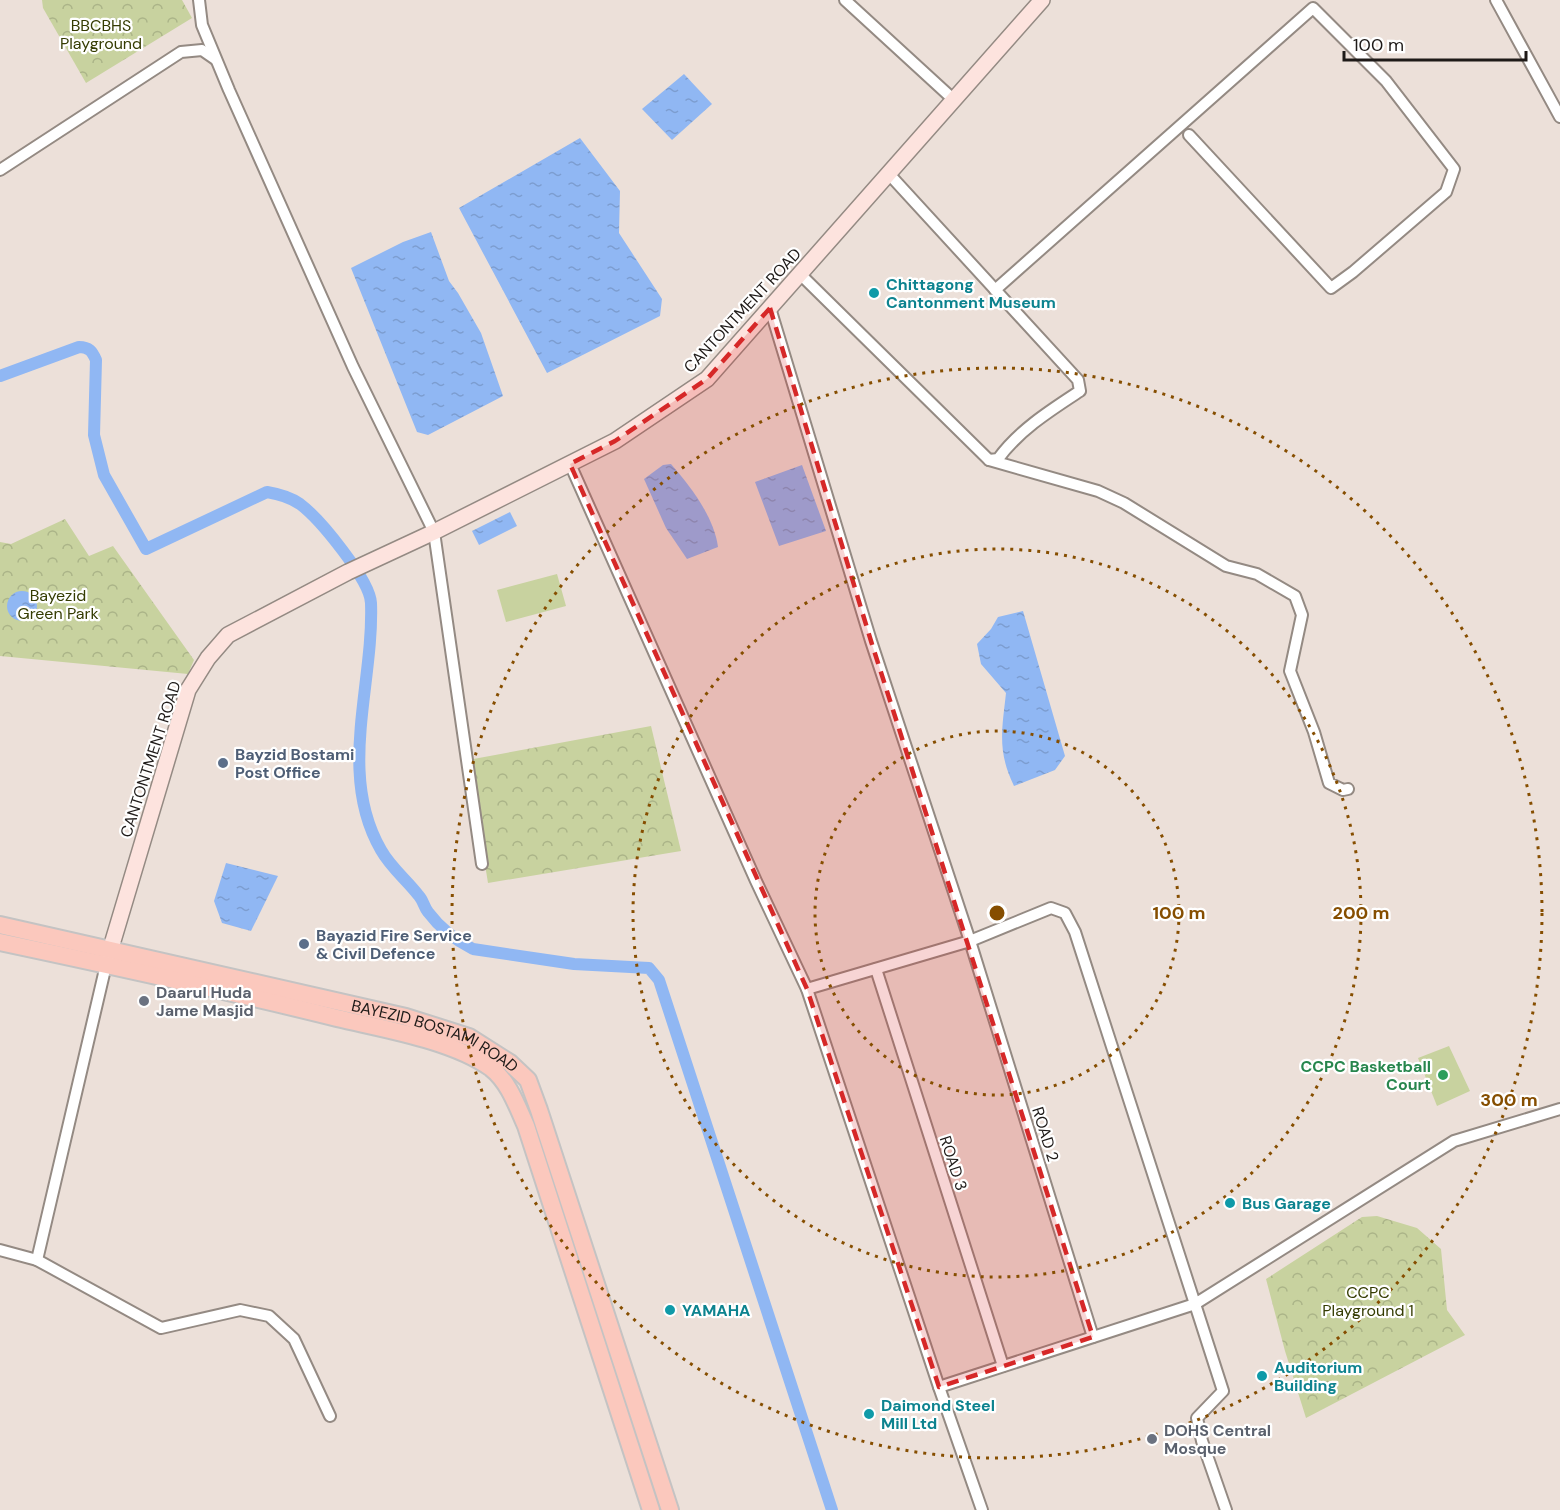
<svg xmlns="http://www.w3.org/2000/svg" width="1560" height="1510" font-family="'DM Sans',sans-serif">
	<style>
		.green { fill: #c8d29f }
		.forest { fill: url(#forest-crowns) }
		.water { fill: url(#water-ripples) }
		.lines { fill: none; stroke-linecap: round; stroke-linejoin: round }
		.canal { stroke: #90b7f3; stroke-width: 12 }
		.street-casing { stroke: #948a83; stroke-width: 14 }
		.secondary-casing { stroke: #948a83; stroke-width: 18 }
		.primary-casing { stroke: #c4c3c3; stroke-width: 20 }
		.street { stroke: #fff; stroke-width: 10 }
		.secondary { stroke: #fde3de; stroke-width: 15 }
		.primary { stroke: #fbc8bd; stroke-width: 16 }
		.marked { fill: #d62828; fill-opacity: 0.2; stroke: #d62828; stroke-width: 4.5; stroke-dasharray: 12 8; stroke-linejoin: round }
		.ring { fill: none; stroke: #864e00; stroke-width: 3; stroke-dasharray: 3 6 }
		.culture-dot { fill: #0f9aa8; stroke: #fff; stroke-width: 2 }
		.service-dot { fill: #5c6f8a; stroke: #fff; stroke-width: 2 }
		.worship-dot { fill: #6b7280; stroke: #fff; stroke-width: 2 }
		.leisure-dot { fill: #2e9e5b; stroke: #fff; stroke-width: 2 }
		.labels { text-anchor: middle; stroke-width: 4.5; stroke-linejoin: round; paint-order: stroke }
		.park-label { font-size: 16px; fill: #353c02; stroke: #fff }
		.culture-label { font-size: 16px; font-weight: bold; fill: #0d838f; stroke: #fff; text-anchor: start }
		.street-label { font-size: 16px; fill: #1e1a18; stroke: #fff }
		.service-label { font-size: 16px; font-weight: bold; fill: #4e5e75; stroke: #fff; text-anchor: start }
		.worship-label { font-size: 16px; font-weight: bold; fill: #5b616d; stroke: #fff; text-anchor: start }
		.leisure-label { font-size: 16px; font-weight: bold; fill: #27864d; stroke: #fff; text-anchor: end }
		.centre { fill: #864e00; stroke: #fff; stroke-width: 3 }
		.ring-label { font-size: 18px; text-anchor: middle; font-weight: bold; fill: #864e00; stroke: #fff; stroke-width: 4.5; stroke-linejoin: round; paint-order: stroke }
	</style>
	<defs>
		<pattern id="forest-crowns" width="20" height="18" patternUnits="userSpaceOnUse" patternTransform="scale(1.5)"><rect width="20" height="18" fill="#c8d29f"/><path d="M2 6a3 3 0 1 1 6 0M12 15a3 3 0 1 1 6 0" fill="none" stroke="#abb488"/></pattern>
		<pattern id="water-ripples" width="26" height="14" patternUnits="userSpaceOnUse" patternTransform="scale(1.5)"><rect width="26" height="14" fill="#90b7f3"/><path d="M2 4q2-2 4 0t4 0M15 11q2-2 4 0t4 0" fill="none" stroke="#7c9dd0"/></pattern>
	</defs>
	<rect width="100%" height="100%" fill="#ece0d9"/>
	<!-- green -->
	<g class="green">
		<polygon points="557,574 566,606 506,622 497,590"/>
		<polygon points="1449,1046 1470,1091 1437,1106 1418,1058"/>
	</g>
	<!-- forest -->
	<g class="forest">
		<polygon points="42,0 182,0 192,18 86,83 43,8"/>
		<polygon points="65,519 89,556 113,546 194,660 188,674 0,656 0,542 11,544"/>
		<polygon points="651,726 681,851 488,883 468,760"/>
		<polygon points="1377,1216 1417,1228 1441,1249 1447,1310 1465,1335 1306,1418 1285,1351 1266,1279 1362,1217"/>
	</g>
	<!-- water -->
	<g class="water">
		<polygon points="684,74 712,104 672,140 642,109"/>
		<polygon points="580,138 620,191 619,233 662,299 660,316 547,373 459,208"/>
		<polygon points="431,232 449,281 458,293 481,333 503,396 428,435 417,432 351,268 403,242"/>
		<path d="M671 464C691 487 714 517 718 547L687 559 666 528 644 479 663 465Z"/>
		<polygon points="802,465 826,531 779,546 755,482"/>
		<polygon points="510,512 517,526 479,545 472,531"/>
		<circle cx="22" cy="606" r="15"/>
		<path d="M1023 611 1065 756 1055 770 1014 786C997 751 1002 730 1006 693L981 664 977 644 991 629 998 617Z"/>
		<polygon points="226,863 278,876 251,931 222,923 214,901"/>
	</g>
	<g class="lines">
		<!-- canal -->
		<path class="canal" d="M0 376 79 347C89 347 92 351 96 360L94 435 104 475 146 549 267 492C279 494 290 497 300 504 320 519 370 580 371 603 374 685 337 774 381 850 391 868 407 880 419 896 423 900 424 907 428 912 440 928 455 940 473 949L574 964 649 968 659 980 832 1510"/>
		<defs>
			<g id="street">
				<polyline points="199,0 202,25 229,90 353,367 434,532 482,864"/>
				<polyline points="845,0 954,100"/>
				<polyline points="1496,0 1560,117"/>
				<polyline points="0,170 181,52 202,50 215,59"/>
				<path d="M889 174 1078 380 1080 391C1051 410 1019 430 998 459L989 460"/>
				<polyline points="800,274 989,460 1098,491 1124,503 1226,566 1257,574 1295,596 1302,615 1290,671 1314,732 1329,783 1343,790 1348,789"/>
				<polyline points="995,290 1313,8 1386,81 1454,169 1446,192 1353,272 1331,288 1189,135"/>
				<polyline points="770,308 871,641 970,941 1093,1337"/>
				<polyline points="570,464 756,881 807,989 939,1387 982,1510"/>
				<polyline points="876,969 1003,1366"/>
				<polyline points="807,989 970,941 1051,908 1065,913 1075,932 1195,1304 1454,1141 1560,1109"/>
				<polyline points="0,1250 37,1260 161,1328 240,1310 269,1316 294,1339 330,1416"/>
				<polyline points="37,1260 106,965"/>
				<polyline points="939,1387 1195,1304 1223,1391 1197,1418 1202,1441 1226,1510"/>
			</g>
			<polyline id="secondary" points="107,961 188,690 208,658 228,635 348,572 434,532 615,441 707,379 1042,0"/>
			<g id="primary">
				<path id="s1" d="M0 925 406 1017 469 1037 510 1063 528 1080 539 1110 670 1510"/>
				<path d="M0 942C113 966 225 990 337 1018 383 1029 452 1040 491 1068 509 1082 517 1106 526 1126L651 1510"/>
			</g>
		</defs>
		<!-- street casing -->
		<use href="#street" class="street-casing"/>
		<!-- secondary casing -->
		<use href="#secondary" class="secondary-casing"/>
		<!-- primary casing -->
		<use href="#primary" class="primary-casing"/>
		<!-- street -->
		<use href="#street" class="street"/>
		<!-- secondary -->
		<use href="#secondary" class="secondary"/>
		<!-- primary -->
		<use href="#primary" class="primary"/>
	</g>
	<!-- marked area -->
	<path class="marked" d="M770 308 871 641 1093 1337 939 1387 807 989 570 464 615 441 707 379Z"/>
	<!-- distance rings -->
	<g class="ring">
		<circle cx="997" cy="913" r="182"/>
		<circle cx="997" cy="913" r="364"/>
		<circle cx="997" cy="913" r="545"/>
	</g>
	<!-- markers -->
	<g class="culture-dot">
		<circle cx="874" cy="293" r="6"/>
		<circle cx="1230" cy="1203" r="6"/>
		<circle cx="670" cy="1310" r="6"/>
		<circle cx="1262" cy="1376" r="6"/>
		<circle cx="869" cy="1414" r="6"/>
	</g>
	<g class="service-dot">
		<circle cx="223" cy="763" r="6"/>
		<circle cx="304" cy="944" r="6"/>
	</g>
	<g class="worship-dot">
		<circle cx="144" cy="1001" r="6"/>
		<circle cx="1152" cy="1439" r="6"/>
	</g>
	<circle class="leisure-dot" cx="1443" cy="1075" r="6"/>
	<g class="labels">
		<!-- park labels -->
		<g class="park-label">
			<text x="101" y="31">BBCBHS<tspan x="101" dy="18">Playground</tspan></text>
			<text x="58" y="601">Bayezid<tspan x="58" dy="18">Green Park</tspan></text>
			<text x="1368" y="1298">CCPC<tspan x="1368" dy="18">Playground 1</tspan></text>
		</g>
		<!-- culture labels -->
		<g class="culture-label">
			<text x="886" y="290">Chittagong<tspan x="886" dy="18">Cantonment Museum</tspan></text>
			<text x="1242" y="1209">Bus Garage</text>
			<text x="682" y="1316">YAMAHA</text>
			<text x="1274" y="1373">Auditorium<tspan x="1274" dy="18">Building</tspan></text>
			<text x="881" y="1411">Daimond Steel<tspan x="881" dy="18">Mill Ltd</tspan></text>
		</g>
		<!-- street labels -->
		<g class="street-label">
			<text transform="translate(742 310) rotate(-47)" y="6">CANTONTMENT ROAD</text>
			<text transform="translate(150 759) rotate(-72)" y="6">CANTONTMENT ROAD</text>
			<text dy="6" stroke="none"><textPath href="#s1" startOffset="450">BAYEZID BOSTAMI ROAD</textPath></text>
			<text transform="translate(1046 1134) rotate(73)" y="6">ROAD 2</text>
			<text transform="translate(954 1163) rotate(72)" y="6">ROAD 3</text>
		</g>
		<!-- service labels -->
		<g class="service-label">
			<text x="235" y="760">Bayzid Bostami<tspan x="235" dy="18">Post Office</tspan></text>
			<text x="316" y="941">Bayazid Fire Service<tspan x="316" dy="18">&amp; Civil Defence</tspan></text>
		</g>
		<!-- worship labels -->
		<g class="worship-label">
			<text x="156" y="998">Daarul Huda<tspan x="156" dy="18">Jame Masjid</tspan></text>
			<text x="1164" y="1436">DOHS Central<tspan x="1164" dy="18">Mosque</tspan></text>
		</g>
		<!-- leisure labels -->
		<g class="leisure-label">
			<text x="1431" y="1072">CCPC Basketball<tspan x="1431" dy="18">Court</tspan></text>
		</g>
	</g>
	<circle cx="997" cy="913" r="9" class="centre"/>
	<g class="ring-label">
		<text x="1179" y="919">100 m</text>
		<text x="1361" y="919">200 m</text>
		<text x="1509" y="1106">300 m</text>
	</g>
	<!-- scale -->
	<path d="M1344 51v9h182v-9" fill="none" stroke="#1e1a18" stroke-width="3"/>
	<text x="1353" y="51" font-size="18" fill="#1e1a18" stroke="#ffffff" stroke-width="4.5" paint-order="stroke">100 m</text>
</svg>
